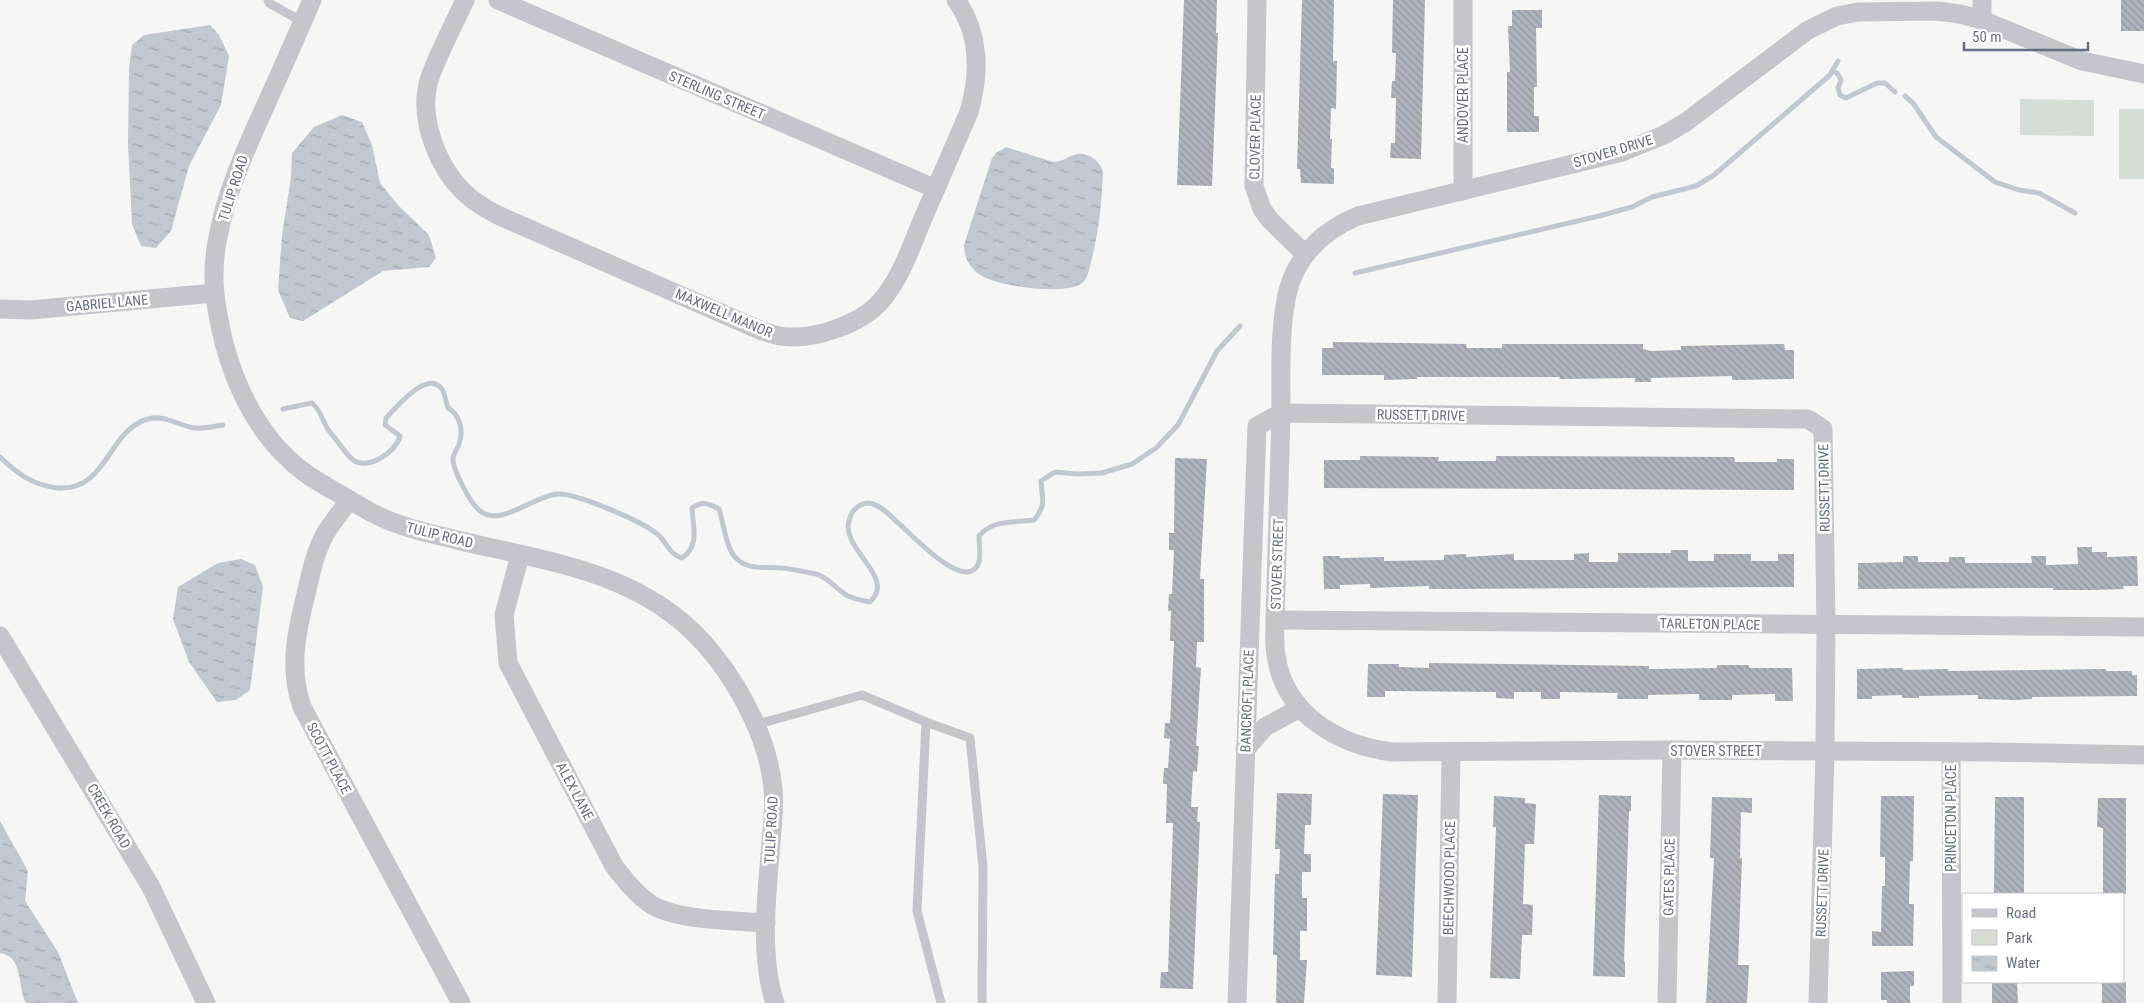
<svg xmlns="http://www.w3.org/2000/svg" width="2144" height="1003" font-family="'Roboto Condensed',sans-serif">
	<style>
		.park { fill: #d6ded5 }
		.water { fill: url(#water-ripples) }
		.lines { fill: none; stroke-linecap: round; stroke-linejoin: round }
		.stream { stroke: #c2c8d0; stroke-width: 5 }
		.building { fill: url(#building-back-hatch) }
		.lane { stroke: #c4c6cb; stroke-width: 9 }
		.street { stroke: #c4c6cb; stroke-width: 19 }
		.labels { text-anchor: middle; stroke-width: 5; stroke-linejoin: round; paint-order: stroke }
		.street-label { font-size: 14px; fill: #666f84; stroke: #fff }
	</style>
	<defs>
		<pattern id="water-ripples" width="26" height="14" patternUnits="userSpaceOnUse" patternTransform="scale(1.25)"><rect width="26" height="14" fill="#c2c8d0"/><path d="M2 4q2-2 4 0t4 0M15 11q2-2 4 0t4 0" fill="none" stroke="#a1a7ae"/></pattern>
		<pattern id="building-back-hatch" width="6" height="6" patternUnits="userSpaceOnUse" patternTransform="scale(1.25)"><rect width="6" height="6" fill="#afb3bb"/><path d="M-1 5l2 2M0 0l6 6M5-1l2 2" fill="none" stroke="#92969e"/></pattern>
	</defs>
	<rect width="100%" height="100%" fill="#f6f7f4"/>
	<!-- park -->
	<g class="park">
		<polygon points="2020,99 2094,100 2094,136 2020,135"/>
		<rect x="2119" y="109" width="25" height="70"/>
	</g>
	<!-- water -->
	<g class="water">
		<polygon points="210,25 219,35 229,56 221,105 189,166 171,231 156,248 141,246 132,224 128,145 129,69 132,45 144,35"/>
		<polygon points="342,115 362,122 372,145 380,183 399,206 429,235 436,258 429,267 383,271 303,321 290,318 278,290 282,235 291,177 292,153 314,127"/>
		<path d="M1006 147 1053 162C1063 162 1068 156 1077 154 1089 152 1099 161 1103 171 1102 202 1099 229 1092 258 1090 265 1089 274 1085 280 1073 298 998 286 982 276 970 269 964 258 964 245L992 158 996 153Z"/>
		<polygon points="241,559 255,565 263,587 250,690 236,700 217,702 189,662 173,619 178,587 218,563"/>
		<path d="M0 821 28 871 25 901 58 952 78 1003H26C17 986 24 957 0 953Z"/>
	</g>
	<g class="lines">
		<!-- stream -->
		<g class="stream">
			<polyline points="1832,71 1837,73 1841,80 1838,88 1840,95 1846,98 1877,83 1885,83 1895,92"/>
			<polyline points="1905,96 1913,103 1936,137 1995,182 2019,190 2039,193 2075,213"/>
			<polyline points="1355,273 1599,216 1632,207 1652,197 1696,186 1714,175 1830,75 1838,61"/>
			<path d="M283 409 312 403C321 411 321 417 326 426 329 432 334 437 338 442 350 459 357 470 379 459 388 454 397 447 400 436L385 425 386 418C397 407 427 369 442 389 445 394 446 402 448 408 460 415 464 430 459 444 458 448 454 453 453 458 452 469 468 497 475 506 497 533 530 496 558 494 576 493 641 521 656 533 667 541 668 554 682 558 700 545 693 528 692 508 702 501 708 503 719 509 724 524 726 550 737 559 750 571 766 566 781 568 793 569 805 572 816 574 828 577 837 590 848 596 855 599 863 601 870 602 898 576 837 548 850 518 851 515 852 511 855 509 859 505 863 503 869 503 879 504 890 515 897 522 908 530 967 597 979 562 981 555 979 544 979 536 994 519 1013 523 1034 520 1047 504 1042 500 1041 481L1055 472 1077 474 1102 473 1132 464 1156 448 1178 425 1217 351 1240 326"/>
			<path d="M0 457C18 474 34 486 59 488 107 491 108 430 148 419 165 414 180 427 196 428 204 429 214 426 223 425"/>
		</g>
	</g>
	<!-- building -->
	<g class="building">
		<polygon points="1184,0 1217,0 1216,33 1218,33 1212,186 1177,185"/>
		<polygon points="1302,0 1334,0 1333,61 1337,61 1336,109 1331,108 1330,139 1332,139 1331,168 1334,169 1334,184 1301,183 1300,169 1297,169"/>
		<polygon points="1393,0 1425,0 1421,159 1390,158 1391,143 1395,143 1396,98 1391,98 1392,81 1395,81 1396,53 1392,53"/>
		<rect x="2121" y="0" width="23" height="31"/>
		<polygon points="1512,10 1542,10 1542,28 1536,28 1537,87 1534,87 1534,116 1539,116 1539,132 1507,132 1507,72 1510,72 1508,26 1512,26"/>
		<polygon points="1333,342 1466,344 1467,348 1502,348 1502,344 1643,344 1643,349 1651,351 1681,350 1681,346 1784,344 1785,350 1794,350 1794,379 1732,380 1732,376 1651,378 1651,382 1635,382 1635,378 1559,379 1560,377 1417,377 1417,379 1384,380 1384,375 1322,375 1322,348 1333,348"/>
		<polygon points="1360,456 1439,457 1438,461 1496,461 1496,456 1734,457 1735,462 1777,462 1777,459 1794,459 1794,490 1324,488 1324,460 1360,460"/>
		<polygon points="1175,458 1207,459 1200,579 1204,579 1204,642 1197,642 1196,667 1201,668 1196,746 1199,746 1197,772 1193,771 1191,807 1198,807 1197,822 1200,822 1193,989 1160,988 1161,972 1168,972 1173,823 1166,823 1167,784 1163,784 1164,768 1168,768 1170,739 1164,738 1165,723 1170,723 1174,641 1170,641 1171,611 1168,611 1169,594 1172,594 1174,550 1169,550 1169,533 1174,533"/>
		<polygon points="2077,547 2092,547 2092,552 2107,552 2107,557 2137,556 2138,586 2123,586 2124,589 2093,590 2053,590 2053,588 2018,588 1858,589 1858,563 1903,562 1903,556 1918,556 1918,562 1949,562 1949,557 1965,557 1965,563 2032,563 2031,556 2046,556 2046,565 2078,564"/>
		<polygon points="1671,550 1688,550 1688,561 1714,561 1714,554 1751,554 1751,561 1778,561 1778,554 1794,554 1794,587 1429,589 1429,586 1370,588 1370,584 1340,585 1340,589 1324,589 1323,556 1340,556 1340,558 1384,557 1384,561 1444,560 1444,555 1466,554 1466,557 1514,554 1514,560 1574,560 1574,554 1589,553 1589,562 1618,562 1618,553 1671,553"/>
		<polygon points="1429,663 1649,666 1649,669 1717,668 1717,665 1749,665 1749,668 1792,668 1793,701 1775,701 1775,694 1732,695 1732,700 1699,700 1699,694 1648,695 1648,699 1617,699 1618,693 1560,692 1560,699 1541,699 1541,692 1514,692 1514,699 1496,698 1496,692 1385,691 1385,697 1367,697 1368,664 1399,664 1399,667 1429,668"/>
		<polygon points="1903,668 1903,670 1948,669 1948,671 2106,669 2106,671 2132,671 2132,675 2137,675 2137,696 2032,697 2032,699 2016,700 1978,699 1978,695 1919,696 1919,698 1902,698 1902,695 1872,696 1872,699 1857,699 1857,669"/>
		<polygon points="1277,793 1312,794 1311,825 1305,825 1304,854 1311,854 1311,872 1302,872 1302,898 1307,898 1307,931 1300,931 1300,960 1307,960 1304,1003 1276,1003 1277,955 1273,955 1275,874 1279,874 1280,849 1275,849"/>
		<polygon points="1383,794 1418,795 1412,977 1376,975"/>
		<polygon points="1599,795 1631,796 1631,811 1629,811 1624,961 1625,961 1625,977 1593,976"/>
		<polygon points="1494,796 1525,798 1525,803 1536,804 1534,844 1525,844 1523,904 1533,905 1532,935 1522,935 1520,979 1490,978 1496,827 1493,827"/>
		<polygon points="1881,796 1914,796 1913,861 1910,861 1909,904 1914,904 1913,946 1872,946 1872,931 1881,932 1882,886 1885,886 1885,857 1880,857"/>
		<polygon points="1712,797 1752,798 1752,813 1741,812 1740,858 1742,858 1738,965 1749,965 1747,1003 1706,1003 1714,858 1710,858"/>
		<polygon points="1995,797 2024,797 2024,894 1994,894"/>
		<polygon points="2098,798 2126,798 2126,894 2103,894 2103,828 2097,827"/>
		<polygon points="1914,971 1914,986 1910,986 1910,1003 1887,1003 1887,1000 1881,1000 1881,972"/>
		<polygon points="1992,982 2017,982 2018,1003 1992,1003"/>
		<rect x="2102" y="982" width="24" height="21"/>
	</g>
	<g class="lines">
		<!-- lane -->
		<g class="lane">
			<polyline points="268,0 269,3 303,22"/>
			<polyline points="926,722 970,738 983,867 982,1003"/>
			<polyline points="755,725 862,695 926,722 917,911 941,1003"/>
		</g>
		<!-- street -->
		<g class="street">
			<path d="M312 0C296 37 280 74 263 111 245 151 226 193 218 237 210 275 215 306 224 343 237 392 262 441 304 472 315 480 327 487 338 493 358 505 377 517 398 524 417 531 437 535 457 540 553 563 649 572 714 655 743 692 769 742 773 789 775 807 772 825 771 843 767 892 759 956 775 1003"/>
			<path d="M465 0C454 24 437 56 429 80 418 119 438 169 467 195 477 204 489 211 502 217L762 331C768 332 774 335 780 336 812 341 860 325 881 301 900 279 910 250 921 223 937 186 953 149 969 112 980 74 980 33 956 0"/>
			<polyline points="498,0 936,189"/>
			<polyline points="1257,0 1254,186 1262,209 1270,220 1305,254"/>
			<polyline points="1982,0 1982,20"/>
			<path d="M2144 74 2082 61 1982 20 1960 14 1937 11 1858 12 1837 16 1808 30 1686 122 1664 135 1622 152 1358 216C1329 228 1306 246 1293 276 1278 310 1281 377 1281 415 1279 483 1277 552 1275 620 1275 632 1274 644 1276 655 1284 714 1338 745 1392 752L1672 750 1991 752 2144 755"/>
			<polyline points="1463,191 1463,0"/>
			<polyline points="0,309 31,310 214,293"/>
			<path d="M350 500C340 513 330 524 323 538 315 554 311 572 307 590 297 630 288 667 302 707L461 1003"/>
			<path d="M520 555 504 615 508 663 614 866C625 880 635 893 649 903 674 921 734 920 766 923"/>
			<polyline points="1275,620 2144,627"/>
			<polyline points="0,636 151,887 206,1003"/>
			<polyline points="1245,750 1265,727 1300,708"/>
			<polyline points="1951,752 1952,1003"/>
			<polyline points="1237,1003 1257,426 1281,413 1808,419 1823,429 1826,625 1825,752 1818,1003"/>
			<polyline points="1447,1003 1451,753"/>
			<polyline points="1667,1003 1672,750"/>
		</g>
	</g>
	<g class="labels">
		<!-- street labels -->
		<g class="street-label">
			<text transform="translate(717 95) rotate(23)" y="5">STERLING STREET</text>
			<text transform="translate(1463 95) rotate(-90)" y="5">ANDOVER PLACE</text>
			<text transform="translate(1255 137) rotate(-89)" y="5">CLOVER PLACE</text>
			<text transform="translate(1613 151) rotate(-17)" y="5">STOVER DRIVE</text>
			<text transform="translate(233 188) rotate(-72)" y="5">TULIP ROAD</text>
			<text transform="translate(107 303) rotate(-5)" y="5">GABRIEL LANE</text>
			<text transform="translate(724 313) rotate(23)" y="5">MAXWELL MANOR</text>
			<text transform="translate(1421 415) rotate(1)" y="5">RUSSETT DRIVE</text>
			<text transform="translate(1824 488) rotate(-91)" y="5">RUSSETT DRIVE</text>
			<text transform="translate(440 535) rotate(14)" y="5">TULIP ROAD</text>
			<text transform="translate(1277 564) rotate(-88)" y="5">STOVER STREET</text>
			<text transform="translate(1710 624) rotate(1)" y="5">TARLETON PLACE</text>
			<text transform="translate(1247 701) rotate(-88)" y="5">BANCROFT PLACE</text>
			<text x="1716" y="756">STOVER STREET</text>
			<text transform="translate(329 758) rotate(62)" y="5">SCOTT PLACE</text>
			<text transform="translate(575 791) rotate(62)" y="5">ALEX LANE</text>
			<text transform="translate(109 816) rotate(60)" y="5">CREEK ROAD</text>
			<text transform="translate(1951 818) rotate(-90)" y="5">PRINCETON PLACE</text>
			<text transform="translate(771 830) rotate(-87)" y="5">TULIP ROAD</text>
			<text transform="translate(1669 877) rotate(-89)" y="5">GATES PLACE</text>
			<text transform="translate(1449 878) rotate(-89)" y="5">BEECHWOOD PLACE</text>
			<text transform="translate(1822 893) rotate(-88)" y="5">RUSSETT DRIVE</text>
		</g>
	</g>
	<!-- legend -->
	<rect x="1962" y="893" width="162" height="90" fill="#ffffff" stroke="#c2c5ce"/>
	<rect x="1972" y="909" width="25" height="8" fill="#c4c6cb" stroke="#c2c5ce"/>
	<text x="2006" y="918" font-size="15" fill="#666f84">Road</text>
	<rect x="1972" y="930" width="25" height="15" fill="#d6ded5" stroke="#c2c5ce"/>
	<text x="2006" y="943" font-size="15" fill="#666f84">Park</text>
	<rect x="1972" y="956" width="25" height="15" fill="url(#water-ripples)" stroke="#c2c5ce"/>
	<text x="2006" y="968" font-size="15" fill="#666f84">Water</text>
	<!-- scale -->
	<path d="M1964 42v8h124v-8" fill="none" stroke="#666f84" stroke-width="2.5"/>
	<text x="1972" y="42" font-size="15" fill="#666f84" stroke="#ffffff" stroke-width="4" paint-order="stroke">50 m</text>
</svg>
